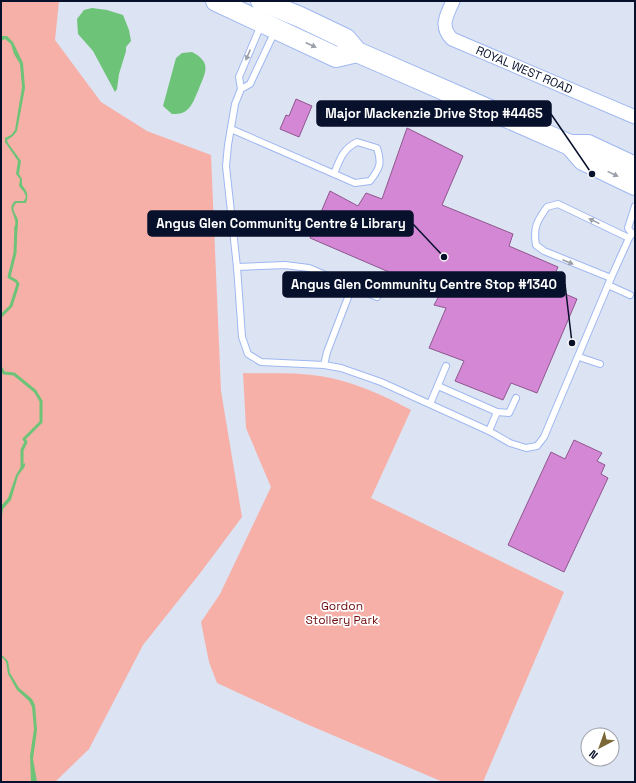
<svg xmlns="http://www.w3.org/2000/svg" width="636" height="783" font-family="'Space Grotesk',sans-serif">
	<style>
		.green { fill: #f7b0a8 }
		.water { fill: #6dc377 }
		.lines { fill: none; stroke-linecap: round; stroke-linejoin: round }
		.stream { stroke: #6dc377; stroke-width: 3 }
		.building { fill: #d487d4; stroke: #8f568f }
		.lane-casing { stroke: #9fb8f2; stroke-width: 8 }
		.street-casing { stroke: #9fb8f2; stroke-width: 15 }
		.primary-casing { stroke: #9fb8f2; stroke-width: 22 }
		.lane { stroke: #fff; stroke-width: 6 }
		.street { stroke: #fff; stroke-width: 13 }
		.primary { stroke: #fff; stroke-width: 20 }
		.oneway { fill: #9ca0aa }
		.labels { text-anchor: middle; stroke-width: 3.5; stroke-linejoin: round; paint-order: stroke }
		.street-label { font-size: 12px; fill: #08112b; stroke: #fff }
		.park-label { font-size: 12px; fill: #710c0f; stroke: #fff }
		.leader { fill: none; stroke: #08112b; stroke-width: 1.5 }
		.callout-dot { fill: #08112b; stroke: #fff; stroke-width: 1.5 }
		.callout { fill: #08112b; stroke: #08112b; stroke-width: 1.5 }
		.callout-label { font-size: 13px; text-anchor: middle; font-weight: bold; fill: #fff }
	</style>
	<rect width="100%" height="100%" fill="#dce3f2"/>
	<!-- green -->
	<g class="green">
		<polygon points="1,1 59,1 55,40 101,102 147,131 211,155 221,391 242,517 201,572 143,645 89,749 55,782 1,782"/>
		<path d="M243 373C269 374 295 372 320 376 352 381 383 395 411 410L371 498 564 592 483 782H443L304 723 217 683 209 662 201 622 220 594 271 487 246 428Z"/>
	</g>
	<!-- water -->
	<g class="water">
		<polygon points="92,8 107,10 123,15 129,30 131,41 126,47 126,51 119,74 117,89 115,92 93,51 78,34 77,19 84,10"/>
		<path d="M1 36H7L13 42 23 63 25 88 17 131 13 136 7 140 8 143 21 161 19 174 22 179V185C27 191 29 195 26 203H16C10 210 16 213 18 220 18 223 18 227 17 231L14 230C15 227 16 223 15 220 13 211 8 208 15 201H24L26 197 24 192 19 186 20 179 16 174 18 161 5 142V138L11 135 15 130 22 87 20 64 14 54 11 44 5 39 1 41Z"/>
		<path d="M192 52C213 63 205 73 198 91 195 97 193 105 187 110 183 114 177 114 172 114L163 106 176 58 182 53Z"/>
		<polygon points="25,463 25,466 18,476 11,500 3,509 1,523 1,506 8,498 16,475 22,465"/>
		<polygon points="1,656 3,656 8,661 10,673 19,688 32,699 35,705 37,730 33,759 37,782 31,782 30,756 34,729 32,707 29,701 17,690 8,674 6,662 3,658 1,659"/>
	</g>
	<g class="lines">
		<!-- stream -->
		<g class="stream">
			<polyline points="1,316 11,306 18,284 16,281 9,277 15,253 16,227"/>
			<polyline points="1,368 4,373 14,374 35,391 41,401 41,422 24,439 26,442 22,450 22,468"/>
		</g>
	</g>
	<!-- building -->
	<g class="building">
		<polygon points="296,99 312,106 299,137 280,129 286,115 289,116"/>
		<polygon points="407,128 463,156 442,205 513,234 509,246 558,267 549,287 577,299 537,393 511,383 503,400 455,381 464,361 429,348 446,308 434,305 440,294 310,238 330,191 358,206 366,193 382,199"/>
		<polygon points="574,440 602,453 597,461 605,465 601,474 608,478 564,572 508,545 551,452 565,459"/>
	</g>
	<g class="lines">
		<defs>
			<g id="lane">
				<polyline points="261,25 239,77 241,89 235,104 228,145 226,166 237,267 242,337 248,354 261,362 324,365 341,368 381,382 489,431 510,443 526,448 537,446 544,437 611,278 629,238 632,234 635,233"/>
				<polyline points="241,89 250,84 275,31"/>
				<path d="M231 129 355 183 370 181C380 168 382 164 377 148L357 142C342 150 340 159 334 174"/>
				<polyline points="632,234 628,228 635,206"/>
				<polyline points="237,267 285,265 309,268 377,297 381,285"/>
				<path d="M611 278 544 251 536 245C533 227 537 221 547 207L558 204 629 238"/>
				<polyline points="608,285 630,295"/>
				<polyline points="579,357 600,364"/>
				<polyline points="324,365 327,352 352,287"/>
				<polyline points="438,386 497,412 489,431"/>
				<polyline points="430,404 446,366"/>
				<polyline points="497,412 509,413 516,398"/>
			</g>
			<g id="street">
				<path id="s1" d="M453 1C447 15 439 26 452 39L635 117"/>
			</g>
			<g id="primary">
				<polyline points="216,1 336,57 357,52"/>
				<polyline points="261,1 300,17 346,39 357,52 570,145 588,145 635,167"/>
				<polyline points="570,145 583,160 635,185"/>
			</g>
		</defs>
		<!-- lane casing -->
		<use href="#lane" class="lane-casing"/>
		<!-- street casing -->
		<use href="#street" class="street-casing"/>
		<!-- primary casing -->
		<use href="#primary" class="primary-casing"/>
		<!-- lane -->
		<use href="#lane" class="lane"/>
		<!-- street -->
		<use href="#street" class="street"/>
		<!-- primary -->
		<use href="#primary" class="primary"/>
	</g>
	<!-- one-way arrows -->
	<defs><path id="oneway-solid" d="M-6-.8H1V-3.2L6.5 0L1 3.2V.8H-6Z"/></defs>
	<g class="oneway">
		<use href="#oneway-solid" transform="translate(311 45) rotate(25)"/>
		<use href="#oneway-solid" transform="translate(248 55) rotate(113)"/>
		<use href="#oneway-solid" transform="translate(613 174) rotate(26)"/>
		<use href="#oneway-solid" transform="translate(594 221) rotate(-154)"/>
		<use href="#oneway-solid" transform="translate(568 262) rotate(23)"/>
	</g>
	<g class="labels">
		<!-- street labels -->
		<g class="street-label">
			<text dy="4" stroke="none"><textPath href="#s1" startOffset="120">ROYAL WEST ROAD</textPath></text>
		</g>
		<!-- park labels -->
		<g class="park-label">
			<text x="342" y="610">Gordon<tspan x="342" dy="14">Stollery Park</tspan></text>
		</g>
	</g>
	<!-- callouts -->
	<path class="leader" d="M592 174L551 114M444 257L413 224M572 343L565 284"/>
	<g class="callout-dot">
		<circle cx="592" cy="174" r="4"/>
		<circle cx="444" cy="257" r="4"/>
		<circle cx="572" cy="343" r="4"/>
	</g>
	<g class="callout">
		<rect x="317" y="101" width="234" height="25" rx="4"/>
		<rect x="148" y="211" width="265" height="25" rx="4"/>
		<rect x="283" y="272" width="282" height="25" rx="4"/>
	</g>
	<g class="callout-label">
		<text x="434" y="118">Major Mackenzie Drive Stop #4465</text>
		<text x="281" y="228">Angus Glen Community Centre &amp; Library</text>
		<text x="424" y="289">Angus Glen Community Centre Stop #1340</text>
	</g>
	<!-- border -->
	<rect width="636" height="783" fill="none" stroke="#08112b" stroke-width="4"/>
	<!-- north arrow -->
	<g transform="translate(600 747) rotate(221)"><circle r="19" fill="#ffffff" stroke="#9ca0aa"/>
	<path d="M0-3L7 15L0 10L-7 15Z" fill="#7c6736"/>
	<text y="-6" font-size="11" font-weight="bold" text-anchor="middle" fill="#08112b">N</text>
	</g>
</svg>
